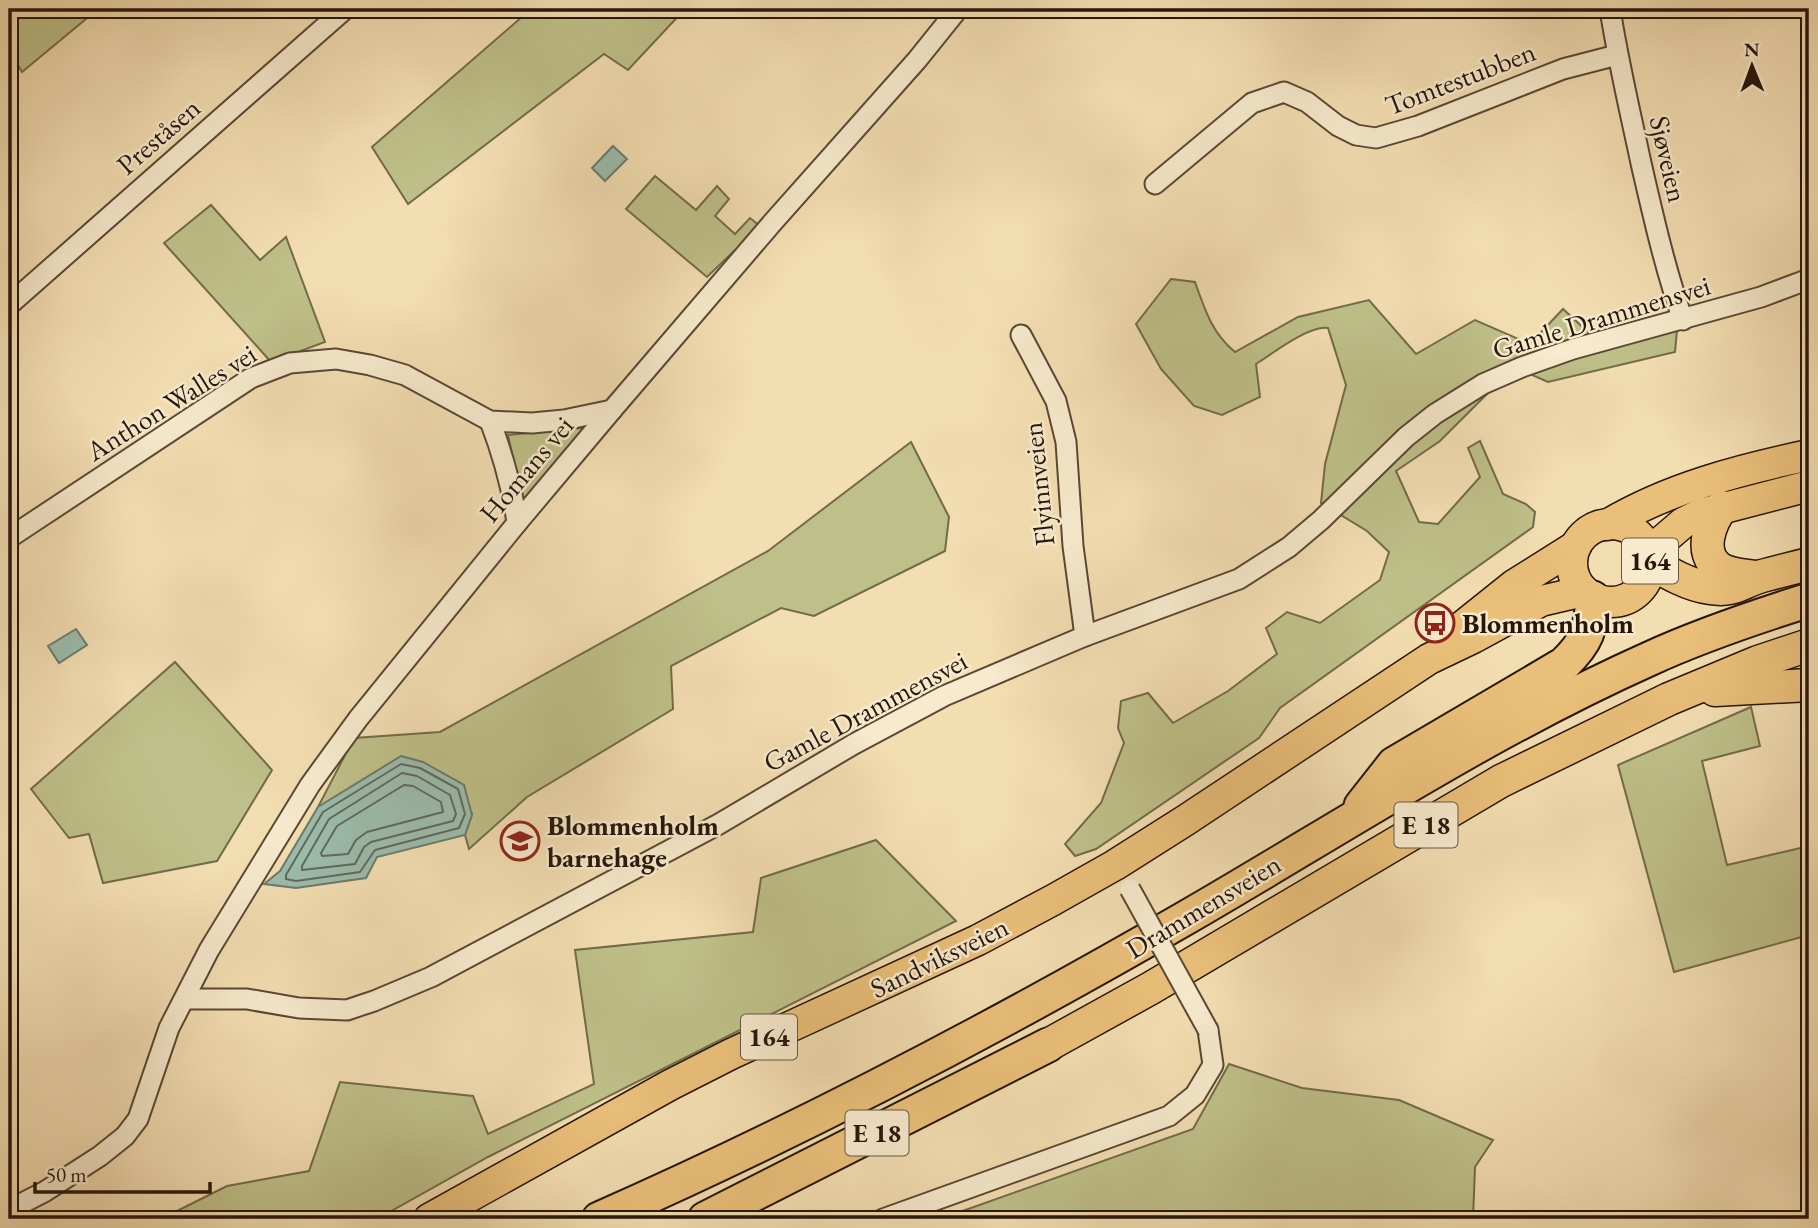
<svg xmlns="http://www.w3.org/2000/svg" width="1818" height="1228" font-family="'EB Garamond',serif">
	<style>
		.green { fill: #bfc089; stroke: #726b4a; stroke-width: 2 }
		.water { fill: #9bbcad; stroke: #6c7a6c; stroke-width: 2 }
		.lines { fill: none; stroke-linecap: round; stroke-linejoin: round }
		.shore { stroke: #60695c; stroke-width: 2 }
		.minor-casing { stroke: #594835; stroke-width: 23 }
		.primary-casing { stroke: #26160b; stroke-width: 33 }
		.trunk-casing { stroke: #26160b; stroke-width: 35 }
		.motorway-casing { stroke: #26160b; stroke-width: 37 }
		.minor { stroke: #f7eacd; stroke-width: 19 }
		.primary { stroke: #eabf79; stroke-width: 30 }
		.trunk { stroke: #eabf79; stroke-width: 32 }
		.motorway { stroke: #eabf79; stroke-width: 33 }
		.minor-bridge-casing { stroke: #594835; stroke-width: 23; stroke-linecap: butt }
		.minor-bridge { stroke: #f7eacd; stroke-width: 19 }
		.labels { text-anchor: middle; stroke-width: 5; stroke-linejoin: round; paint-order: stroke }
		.shield { fill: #f7eacd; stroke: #655645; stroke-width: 2 }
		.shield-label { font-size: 26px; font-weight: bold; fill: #26160b }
		.street-label { font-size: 28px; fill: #26160b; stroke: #f7eacd }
		.poi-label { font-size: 28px; font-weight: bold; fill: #26160b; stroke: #f7eacd; text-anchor: start }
	</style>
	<rect width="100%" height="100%" fill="#f3deb2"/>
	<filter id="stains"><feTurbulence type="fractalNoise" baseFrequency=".00286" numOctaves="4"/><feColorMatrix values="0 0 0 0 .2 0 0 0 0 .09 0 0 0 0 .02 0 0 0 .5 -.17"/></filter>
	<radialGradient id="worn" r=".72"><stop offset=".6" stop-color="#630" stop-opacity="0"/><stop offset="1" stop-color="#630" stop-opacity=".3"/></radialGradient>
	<!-- green -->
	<g class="green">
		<polygon points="9,9 98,9 22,72 9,50"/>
		<polygon points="531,9 685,9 628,70 604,54 408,204 372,147"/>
		<polygon points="655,176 696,210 717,186 729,199 715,216 735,234 750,218 760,226 707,277 626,209"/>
		<polygon points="211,205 260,260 286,237 325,342 271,362 164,243"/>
		<path d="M1171 279 1195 282C1205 310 1212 333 1235 352L1298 317 1369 300 1416 354 1475 320 1530 344 1563 309 1588 332 1658 321 1677 330 1675 352 1548 382 1514 367 1440 441 1396 471 1419 522 1438 524 1480 477 1468 448 1480 441 1503 494 1526 504 1535 512 1533 527 1280 708 1259 738 1096 849 1075 856 1065 844 1101 803 1124 743 1118 728 1121 701 1148 693 1173 723 1228 691 1277 654 1266 628 1287 612 1320 623 1380 580 1389 552 1367 531 1321 503 1325 464 1346 385 1328 328C1309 325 1272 354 1256 364L1260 397 1222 415 1194 406 1161 369 1136 324Z"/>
		<polygon points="592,427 523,505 508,435"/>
		<polygon points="911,442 949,517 945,551 814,616 781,608 671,666 673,709 527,797 469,849 465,835 472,814 318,807 354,738 440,732 768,551"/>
		<polygon points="175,662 272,770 217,861 103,883 89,834 69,838 31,789"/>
		<polygon points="1751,707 1760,746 1702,761 1727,865 1809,846 1809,935 1674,972 1618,765"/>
		<polygon points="876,840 956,921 488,1157 377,1219 161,1219 227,1186 309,1171 340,1082 473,1096 488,1134 594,1084 575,950 753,932 761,878"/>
		<polygon points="1229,1064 1302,1088 1399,1100 1493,1140 1475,1167 1473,1219 940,1219 1193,1129"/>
	</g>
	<!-- water -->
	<g class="water">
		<polygon points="613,146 627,159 605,181 592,168"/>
		<polygon points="76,629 87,645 59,663 48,646"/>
		<polygon points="401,756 423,762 464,785 472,815 465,835 377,857 366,878 296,888 264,884 280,871 318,807"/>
	</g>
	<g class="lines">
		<!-- shore -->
		<g class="shore">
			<polygon points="401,764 420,768 458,789 465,814 459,828 375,850 360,872 296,881 286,879 286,875 323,812"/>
			<polygon points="402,773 417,776 450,795 456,814 453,821 371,842 364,847 355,864 302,870 302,866 329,819"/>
			<polygon points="404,785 413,786 441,802 443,812 367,832 356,840 348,854 322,856 321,853 337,826"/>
		</g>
		<defs>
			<g id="minor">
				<path d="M1610 9C1618 61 1630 111 1641 163 1653 215 1665 269 1683 320"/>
				<polyline points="1155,184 1252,103 1284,92 1307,102 1338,126 1356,135 1376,138 1418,126 1563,69 1617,55"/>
				<polyline points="9,305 345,9"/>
				<polyline points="1021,335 1056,401 1066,442 1073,546 1085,636"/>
				<path d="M490 421C503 455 512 487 517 523"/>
				<polyline points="9,538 251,378 290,363 336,359 370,365 405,375 490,421 532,423 564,420 612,410"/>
				<polyline points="185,999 247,999 299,1008 347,1010 374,1001 431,977 719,824 854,744 944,696 1085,636 1239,579 1289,547 1321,520 1406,437 1435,414 1483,384 1522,367 1573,349 1761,297 1809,279"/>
				<polyline points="9,1210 44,1192 100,1156 125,1136 138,1119 169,1028 209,950 310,785 358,719 517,523 612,410 773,222 917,60 958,9"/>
				<polyline points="883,1219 1169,1116 1195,1095 1213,1065 1208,1030"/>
			</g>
			<g id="primary">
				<circle cx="1611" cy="563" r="39"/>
				<path d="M1607 525C1669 488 1739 470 1809 455"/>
				<polyline points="1648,553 1683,523 1701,514 1809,486"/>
				<polyline points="1459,629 1514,585 1576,546"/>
				<polyline points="429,1219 670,1085 731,1054 978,940 1053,900 1115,865 1186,820 1429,659 1473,638 1541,601 1584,591"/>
			</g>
			<g id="trunk">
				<path d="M1722 507C1710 523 1698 553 1719 568 1729 575 1744 575 1756 577"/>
				<path d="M1650 562C1668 573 1688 585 1710 588 1735 592 1741 582 1762 576 1777 572 1793 568 1809 564"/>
				<polyline points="1715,690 1809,685"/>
				<polyline points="1048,1045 1151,988 1501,781 1669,699 1758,662 1809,645"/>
			</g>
			<g id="motorway">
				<path d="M1361 806 1394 764 1564 664C1587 642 1591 629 1593 598"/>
				<path d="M599 1219C801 1130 997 1027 1189 916 1341 828 1488 731 1649 659 1701 635 1755 617 1809 600"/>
				<polyline points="705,1219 1048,1045"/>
			</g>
		</defs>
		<!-- minor casing -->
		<use href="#minor" class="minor-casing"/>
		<!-- primary casing -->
		<use href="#primary" class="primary-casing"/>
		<!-- trunk casing -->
		<use href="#trunk" class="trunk-casing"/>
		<!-- motorway casing -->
		<use href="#motorway" class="motorway-casing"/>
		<!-- minor -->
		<use href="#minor" class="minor"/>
		<!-- primary -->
		<use href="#primary" class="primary"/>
		<!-- trunk -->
		<use href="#trunk" class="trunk"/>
		<!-- motorway -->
		<use href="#motorway" class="motorway"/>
		<defs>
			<polyline id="minor-bridge" points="1130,889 1208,1030"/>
		</defs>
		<!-- minor-bridge casing -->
		<use href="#minor-bridge" class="minor-bridge-casing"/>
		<!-- minor-bridge -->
		<use href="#minor-bridge" class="minor-bridge"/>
	</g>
	<!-- icons -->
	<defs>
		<symbol id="bus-ring" viewBox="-11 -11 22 22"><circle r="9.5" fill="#f7eacd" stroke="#8f2418" stroke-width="1.5"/><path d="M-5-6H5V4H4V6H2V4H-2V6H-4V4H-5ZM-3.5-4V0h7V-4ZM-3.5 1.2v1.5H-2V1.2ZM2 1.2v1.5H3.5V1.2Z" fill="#8f2418"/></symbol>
		<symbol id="school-ring" viewBox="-11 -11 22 22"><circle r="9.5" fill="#f7eacd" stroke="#8f2418" stroke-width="1.5"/><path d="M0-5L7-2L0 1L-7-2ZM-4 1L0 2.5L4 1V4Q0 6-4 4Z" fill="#8f2418"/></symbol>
	</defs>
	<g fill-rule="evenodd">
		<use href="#bus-ring" x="1413" y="601" width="44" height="44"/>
		<use href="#school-ring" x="498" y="819" width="44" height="44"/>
	</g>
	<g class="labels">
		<!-- shield labels -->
		<g class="shield">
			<rect x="1622" y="538.5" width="56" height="45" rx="5"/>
			<rect x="1394.5" y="802.5" width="63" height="45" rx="5"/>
			<rect x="741" y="1014.5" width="56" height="45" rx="5"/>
			<rect x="845.5" y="1110.5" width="63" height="45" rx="5"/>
		</g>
		<g class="shield-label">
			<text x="1650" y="570">164</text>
			<text x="1426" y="834">E 18</text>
			<text x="769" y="1046">164</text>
			<text x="877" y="1142">E 18</text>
		</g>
		<!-- street labels -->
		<g class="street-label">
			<text transform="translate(1460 78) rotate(-21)" y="10">Tomtestubben</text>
			<text transform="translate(158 136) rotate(-41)" y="10">Preståsen</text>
			<text transform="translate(1669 159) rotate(77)" y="10">Sjøveien</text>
			<text transform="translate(1601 317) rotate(-17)" y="10">Gamle Drammensvei</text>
			<text transform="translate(171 402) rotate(-32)" y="10">Anthon Walles vei</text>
			<text transform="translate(526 469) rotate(-50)" y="10">Homans vei</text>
			<text transform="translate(1038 484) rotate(-96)" y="10">Flyinnveien</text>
			<text transform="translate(865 711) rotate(-28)" y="10">Gamle Drammensvei</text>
			<text transform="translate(1203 906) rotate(-31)" y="10">Drammensveien</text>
			<text transform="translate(939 957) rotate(-26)" y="10">Sandviksveien</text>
		</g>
		<!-- poi labels -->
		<g class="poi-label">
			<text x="1462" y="633">Blommenholm</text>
			<text x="547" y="835">Blommenholm<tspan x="547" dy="32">barnehage</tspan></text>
		</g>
	</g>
	<!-- margin -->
	<rect width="1818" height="1228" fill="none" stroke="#f3deb2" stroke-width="35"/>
	<rect x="10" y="10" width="1797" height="1207" fill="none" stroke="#26160b" stroke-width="3.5"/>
	<rect x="18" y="18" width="1783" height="1193" fill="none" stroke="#26160b" stroke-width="2"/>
	<!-- north arrow -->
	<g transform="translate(1752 66) rotate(359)" stroke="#f7eacd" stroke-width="5" paint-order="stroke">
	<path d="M0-5L12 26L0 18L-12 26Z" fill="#26160b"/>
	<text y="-10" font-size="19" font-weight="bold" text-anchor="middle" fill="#26160b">N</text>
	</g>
	<!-- scale -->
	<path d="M35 1182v10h175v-10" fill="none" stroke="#26160b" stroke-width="3.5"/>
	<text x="46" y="1182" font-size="21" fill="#26160b" stroke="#f7eacd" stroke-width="5" paint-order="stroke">50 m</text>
	<rect width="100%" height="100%" filter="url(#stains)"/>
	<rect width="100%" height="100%" fill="url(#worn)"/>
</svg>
